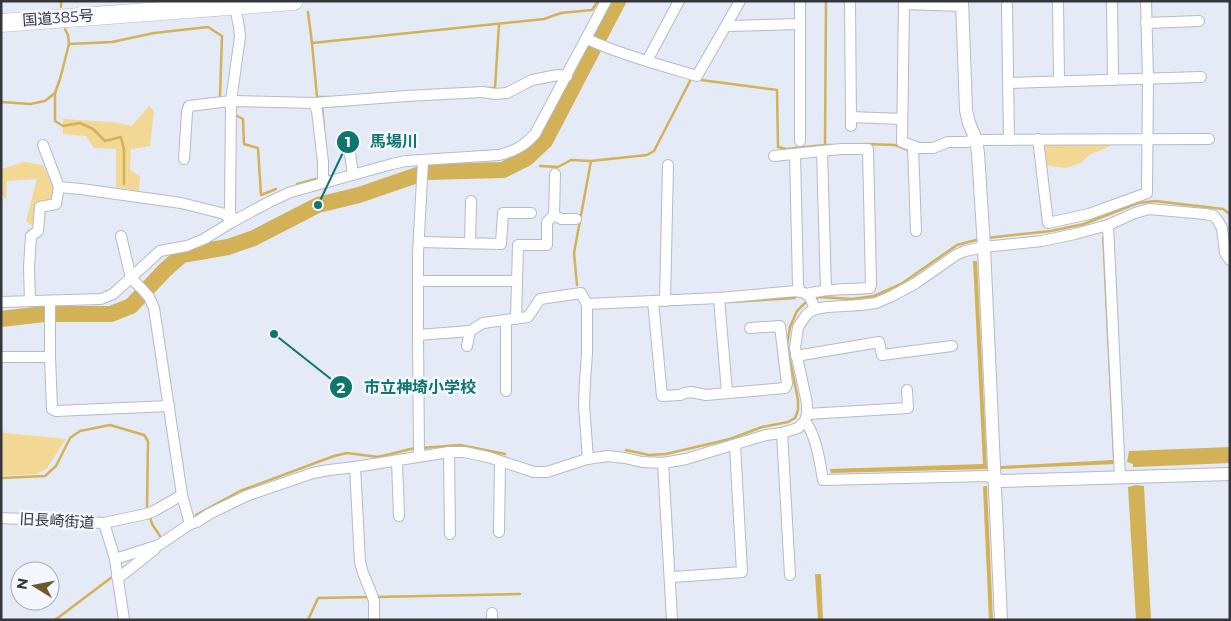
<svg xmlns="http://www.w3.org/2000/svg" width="1231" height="621" font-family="Montserrat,'Noto Sans JP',sans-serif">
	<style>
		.green { fill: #f3d894 }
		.water { fill: #d3b157 }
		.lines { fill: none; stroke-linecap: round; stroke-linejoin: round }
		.stream { stroke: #d3b157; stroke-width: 2.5 }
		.river { stroke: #d3b157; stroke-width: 16 }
		.minor-casing { stroke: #b5bac6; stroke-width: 12 }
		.tertiary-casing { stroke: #b5bac6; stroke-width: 14 }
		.trunk-casing { stroke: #b5bac6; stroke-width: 19 }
		.minor { stroke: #fff; stroke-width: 10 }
		.tertiary { stroke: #fff; stroke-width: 12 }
		.trunk { stroke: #fff; stroke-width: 18 }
		.labels { text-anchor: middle; stroke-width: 5; stroke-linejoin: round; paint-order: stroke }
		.street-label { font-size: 15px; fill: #34363b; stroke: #f4f7ff }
		.leader { fill: none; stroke: #0f766e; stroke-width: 2 }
		.callout-dot { fill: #0f766e; stroke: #f4f7ff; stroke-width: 2 }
		.mark-label { font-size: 15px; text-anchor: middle; font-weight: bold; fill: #fff }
		.callout-label { font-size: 16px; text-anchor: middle; font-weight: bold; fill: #0f766e; stroke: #f4f7ff; stroke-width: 5; stroke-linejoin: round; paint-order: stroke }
	</style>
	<rect width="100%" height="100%" fill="#e5eaf7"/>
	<!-- green -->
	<g class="green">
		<polygon points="149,106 154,111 150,146 131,149 130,170 140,176 139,191 116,187 116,149 94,148 86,136 63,134 63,119 112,122 132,126"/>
		<polygon points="1111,142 1111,146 1089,155 1081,163 1066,168 1043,165 1040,143"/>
		<polygon points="24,162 43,165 55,190 50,200 37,202 34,227 26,221 37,179 7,181 6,199 1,194 1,169"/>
		<polygon points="1,429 5,433 66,439 47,468 37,474 1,476"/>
	</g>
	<!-- water -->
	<g class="water">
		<polygon points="1102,236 1105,236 1116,464 1001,469 1001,466 1113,460"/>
		<polygon points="973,261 977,261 987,469 831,473 830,469 983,464"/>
		<polygon points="1230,447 1230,463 1136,467 1133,467 1133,464 1127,462 1129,451"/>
		<polygon points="1136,485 1144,486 1151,620 1136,620 1128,487"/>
		<polygon points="985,486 987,486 993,620 989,620 983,487"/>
		<polygon points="815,574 821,574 823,620 818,620"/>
	</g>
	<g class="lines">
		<!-- stream -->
		<g class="stream">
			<polyline points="826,1 825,145 832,145"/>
			<polyline points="61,7 61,1"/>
			<polyline points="308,12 312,43"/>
			<polyline points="69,44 112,42 154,33 208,27 222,36 220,97"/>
			<polyline points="701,80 777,90 778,147 786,149 825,145"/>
			<polyline points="488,88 495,88 499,24"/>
			<polyline points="55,93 55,121 63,126 80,123 93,129 105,141 121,137 124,150 124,184"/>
			<polyline points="330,97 317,97 312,43 544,19 561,13 592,10 598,1"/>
			<polyline points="1,102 30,104 45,101 55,93 60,79 69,44 68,35 65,29"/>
			<polyline points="322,107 324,127"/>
			<polyline points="235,115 243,119 244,144 258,148 261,195 276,189"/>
			<polyline points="865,144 895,145 908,150"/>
			<polyline points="540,166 558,167 571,160 591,161 647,155 654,151 691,79 689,78"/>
			<polyline points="297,184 316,179"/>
			<polyline points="987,238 1051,231 1084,224 1138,203 1155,201 1223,209 1230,214"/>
			<polyline points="577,285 574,253 591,161"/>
			<polyline points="814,299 820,297 852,299 874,296 901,284 957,245 980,239"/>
			<polyline points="729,302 795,298"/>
			<polyline points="421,448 460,445 505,454"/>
			<polyline points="626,450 649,455 666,454 730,439 762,427 788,422 795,418 798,410 798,400 787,345 790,327 797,311 805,303 809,301"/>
			<polyline points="1,478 45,476 56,466 70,438 80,431 110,425 144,435 148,441 147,507 148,511"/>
			<polyline points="196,515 240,491 334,456 347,453 378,457 415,448"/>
			<polyline points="150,517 152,524 160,536"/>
			<polyline points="376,597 520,594"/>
			<polyline points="54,620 59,617 112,577"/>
			<polyline points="308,620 318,598 370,597"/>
		</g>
		<!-- river -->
		<polyline class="river" points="1,319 44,314 111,314 131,306 165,270 182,255 228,247 254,238 318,205 359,195 426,172 503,170 527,158 545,141 618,1"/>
		<defs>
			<g id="minor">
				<polyline points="800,1 800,141"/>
				<polyline points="850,1 851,126"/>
				<polyline points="1058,1 1059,81"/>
				<polyline points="1112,1 1113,80"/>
				<polyline points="1007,5 1009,140"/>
				<polyline points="962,6 904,4 902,142 919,148 933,148 948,142 966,142 976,140 1209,139"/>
				<polyline points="1146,23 1199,21"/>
				<polyline points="727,24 731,26 799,24"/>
				<path d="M587 39C622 55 660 65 697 76L740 1"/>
				<polyline points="647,61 679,1"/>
				<polyline points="1009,83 1201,77"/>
				<polyline points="314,103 317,111 323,162 323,182"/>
				<polyline points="851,117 902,119"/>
				<polyline points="348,139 353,175"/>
				<polyline points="1038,139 1048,223 1089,214 1147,193 1148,79 1146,1"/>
				<polyline points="43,145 59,187 81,189 181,203 225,214 232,222"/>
				<polyline points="913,146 916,231"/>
				<polyline points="822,151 826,290"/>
				<polyline points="795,154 798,285 800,292"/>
				<path d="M774 156 841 149H868L871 285 870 288C849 290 827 288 807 294"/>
				<polyline points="184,159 187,112 189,106 231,101 314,103 406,96 483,92 495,94 507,93 532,80 558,75 567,76"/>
				<polyline points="554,215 561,219 576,219"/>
				<polyline points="232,221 230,211 231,101 240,37 239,27 235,6"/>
				<polyline points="1108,225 1120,477"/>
				<polyline points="121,236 131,278 142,289 149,297 154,308 182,495 190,524"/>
				<polyline points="419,242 501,244 503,213 531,213"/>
				<polyline points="470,243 471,201"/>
				<polyline points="418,281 517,281"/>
				<polyline points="719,298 727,392"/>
				<polyline points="30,301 29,267 31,236 38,231 40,207 56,204 59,187"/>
				<polyline points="653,301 662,396 680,395 685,393 691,392 706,395 785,388 787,384 780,326 750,328"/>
				<polyline points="665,301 668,165"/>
				<path d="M1 302 101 299 113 294 160 251 187 246 204 239 232 222 269 202 291 192 392 164 406 161 499 155C515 151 524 146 535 134L606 1"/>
				<path d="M587 304 719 298 796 291C810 293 810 297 815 309"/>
				<polyline points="516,319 518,245 547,245 547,222 554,215 555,174"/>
				<polyline points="506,320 506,391"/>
				<polyline points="418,335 418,253 423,161"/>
				<polyline points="467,346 470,331"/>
				<polyline points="796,356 879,342 882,355 952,346"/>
				<polyline points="1,357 50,357 50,301"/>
				<polyline points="50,357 52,409 56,411 169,406"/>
				<polyline points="807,414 908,408 907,390"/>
				<path d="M805 421C816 435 820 462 823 480L987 476 994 479"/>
				<polyline points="782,433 790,575"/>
				<polyline points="449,452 450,534"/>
				<polyline points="419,456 418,335 470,331 483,323 528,317 540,299 581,293 587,304 587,353 585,381 584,405 588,459"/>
				<polyline points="397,461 399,516"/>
				<polyline points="663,463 672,620"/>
				<polyline points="355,467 360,562 363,573 372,595 374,601 374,620"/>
				<polyline points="1,518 104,523 115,559 124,620"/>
				<polyline points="104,523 146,514 154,511 182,495"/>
				<polyline points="499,532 500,462"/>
				<polyline points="115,559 159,545 190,524 197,522 209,514 246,496 313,473 329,470 355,467 449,452 464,452 488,457 534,472 547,472 587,459 608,456 625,458 642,462 663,463 686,459 766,435 782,433 798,428 805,421 807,414 807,403 795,348 798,327 807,314 815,309 827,307 861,305 876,303 892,296 916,283 956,255 965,251 984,247 1042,241 1075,234 1108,225 1135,213 1149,209 1205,214 1214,216 1218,221 1222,228 1225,253 1230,260"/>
				<polyline points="117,577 121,576 155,549"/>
				<polyline points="674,577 742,572 735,445"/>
				<polyline points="492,613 492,620"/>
			</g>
			<g id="tertiary">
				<polyline points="962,1 966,110 969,123 976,140 978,153 984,247 1001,620"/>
				<polyline points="994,479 1002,481 1230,474"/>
			</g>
			<polyline id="trunk" points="1,23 294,1"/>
		</defs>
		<!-- minor casing -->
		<use href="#minor" class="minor-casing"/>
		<!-- tertiary casing -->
		<use href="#tertiary" class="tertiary-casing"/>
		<!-- trunk casing -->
		<use href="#trunk" class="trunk-casing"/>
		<!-- minor -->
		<use href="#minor" class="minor"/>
		<!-- tertiary -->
		<use href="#tertiary" class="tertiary"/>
		<!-- trunk -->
		<use href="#trunk" class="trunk"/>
	</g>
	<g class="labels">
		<!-- street labels -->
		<g class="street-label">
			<text transform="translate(58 18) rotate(-4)" y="5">国道385号</text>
			<text transform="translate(57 521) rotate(3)" y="5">旧長崎街道</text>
		</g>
	</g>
	<!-- callouts -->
	<path class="leader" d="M318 205L348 142M274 334L341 387"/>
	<g class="callout-dot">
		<circle cx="318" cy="205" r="5"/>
		<circle cx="274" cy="334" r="5"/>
		<circle cx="348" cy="142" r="12"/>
		<circle cx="341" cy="387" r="12"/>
	</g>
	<g class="mark-label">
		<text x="348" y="147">1</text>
		<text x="341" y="393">2</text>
	</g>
	<g class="callout-label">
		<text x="394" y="147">馬場川</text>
		<text x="420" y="393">市立神埼小学校</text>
	</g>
	<!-- border -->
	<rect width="1231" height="621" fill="none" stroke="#34363b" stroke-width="5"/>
	<!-- north arrow -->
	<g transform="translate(35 586) rotate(280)"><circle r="24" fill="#f4f7ff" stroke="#a7aab1"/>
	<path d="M0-4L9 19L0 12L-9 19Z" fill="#6c5a28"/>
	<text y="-8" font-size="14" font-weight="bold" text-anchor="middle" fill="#34363b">N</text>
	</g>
</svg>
